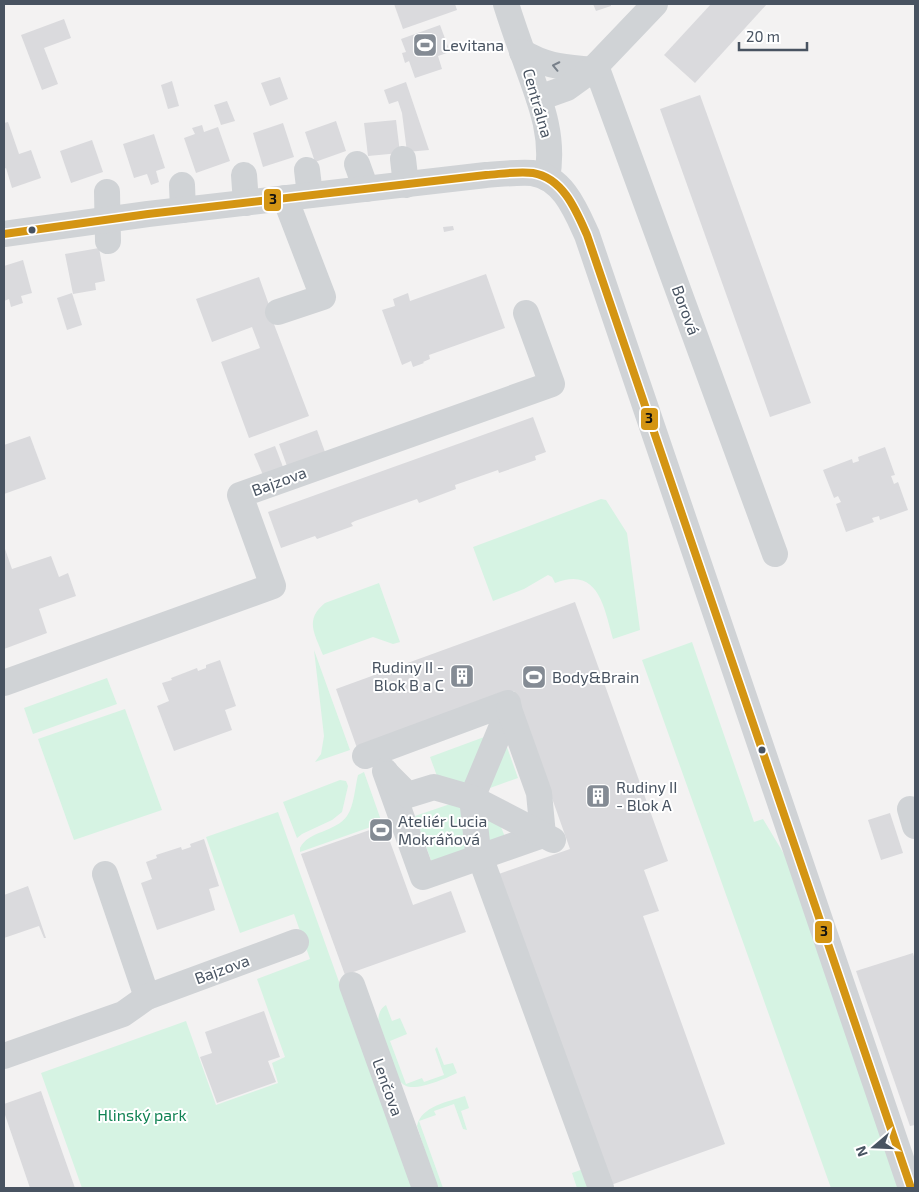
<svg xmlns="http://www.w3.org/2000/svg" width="919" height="1192" font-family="'Exo 2',sans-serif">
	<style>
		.green { fill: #d6f3e3 }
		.building { fill: #dadadd }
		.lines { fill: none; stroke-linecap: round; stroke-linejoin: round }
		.minor { stroke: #d0d3d6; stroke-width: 26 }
		.bus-1-casing { stroke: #fff; stroke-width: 11 }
		.bus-1 { stroke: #d49513; stroke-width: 8 }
		.oneway { stroke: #78808a }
		.bus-dot { fill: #485361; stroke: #fff; stroke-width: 2 }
		.labels { text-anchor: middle; stroke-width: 4; stroke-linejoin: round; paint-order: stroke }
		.poi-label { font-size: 16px; fill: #485361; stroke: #fff; text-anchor: start }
		.street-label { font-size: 16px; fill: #485361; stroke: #fff }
		.park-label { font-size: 16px; fill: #118354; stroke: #fff }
		.line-badge { stroke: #fff; stroke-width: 2 }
		.pale-badge-label { font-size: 14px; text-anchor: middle; font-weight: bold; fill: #111 }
	</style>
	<rect width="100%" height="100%" fill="#f3f2f2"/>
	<!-- green -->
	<g class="green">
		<path d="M601 499 606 500 627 533 640 630 613 639C604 608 599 566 555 583L552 577 548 575 524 589 493 601 473 547Z"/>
		<path d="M379 583 400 642 393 644 373 637 323 655C315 634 304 620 325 603Z"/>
		<polygon points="692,642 754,822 763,819 793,869 902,1188 831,1188 642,660"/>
		<polygon points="314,650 350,750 315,762 321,754 324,736"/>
		<polygon points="107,678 117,704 33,734 24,708"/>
		<polygon points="125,709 162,810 74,840 38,739"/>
		<polygon points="495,733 470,791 437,776 430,757"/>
		<polygon points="503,736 518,778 479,792"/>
		<path d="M364 772 382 823 300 852V848C308 831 336 832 347 816 354 806 355 787 358 775Z"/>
		<polygon points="340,780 346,781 348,786 342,812 332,820 302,834 297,838 283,802"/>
		<polygon points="459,801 472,849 432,863 415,816"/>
		<polygon points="476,808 497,817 505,837 480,846"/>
		<polygon points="278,812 413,1188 82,1188 41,1073 186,1021 216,1105 278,1083 272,1063 285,1057 257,979 310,959 294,914 240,933 206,837"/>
		<path d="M386 1005 392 1021 400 1018 407 1034 390 1041 406 1084 422 1078 424 1082 444 1075 435 1049 437 1047 444 1065 453 1063 457 1073C447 1078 417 1091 406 1086 403 1085 400 1081 397 1078L378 1025C378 1017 379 1009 386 1005Z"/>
		<path d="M465 1096 469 1108 461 1111 467 1130 463 1129 454 1104 434 1111 436 1115 419 1121 443 1188H437L417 1126C421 1106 448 1102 465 1096Z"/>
		<polygon points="589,1167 596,1188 577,1188 572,1173"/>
	</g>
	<!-- building -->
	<g class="building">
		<polygon points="394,4 455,4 457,10 403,29"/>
		<polygon points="593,4 611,4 611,6 596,11"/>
		<polygon points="711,4 767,4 695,83 664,55"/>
		<polygon points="64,19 71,38 44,48 58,84 42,90 21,35"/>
		<polygon points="440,25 450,52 438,56 442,69 415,78 409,61 405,63 402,53 406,52 401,39"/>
		<polygon points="280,77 288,99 270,106 261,83"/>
		<polygon points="172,81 179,106 168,109 161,85"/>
		<polygon points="406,82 429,150 407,152 402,113 398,101 389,104 384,90"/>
		<polygon points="700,95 811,403 770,417 660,109"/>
		<polygon points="227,101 235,121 221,125 214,105"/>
		<polygon points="396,120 400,153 368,156 364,123"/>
		<polygon points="336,121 346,151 315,162 305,132"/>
		<polygon points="8,122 19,154 31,150 41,178 12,188 6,168 4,169 4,123"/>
		<polygon points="283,123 294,157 263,167 253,133"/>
		<polygon points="202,125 204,132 218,127 230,161 196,173 184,138 195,134 192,128"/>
		<polygon points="154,134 165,168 156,171 159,182 151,185 147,174 134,178 123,144"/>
		<polygon points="92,140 103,172 71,183 60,151"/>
		<polygon points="453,226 454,230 444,232 443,227"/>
		<polygon points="99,248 105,281 95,283 96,290 73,294 65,254"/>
		<polygon points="23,260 32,293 21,296 23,303 11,307 9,299 4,301 4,266"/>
		<polygon points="486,274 505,328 429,355 430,359 423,362 424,363 413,367 411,361 402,365 382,310 395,306 393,299 408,293 410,301"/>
		<polygon points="259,277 274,319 272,319 309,416 249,438 221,362 260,348 252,327 212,342 196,299"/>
		<polygon points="72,293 82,325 67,330 57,298"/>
		<polygon points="533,417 546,452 535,456 536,460 499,473 498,470 455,485 456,489 419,503 417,499 355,521 351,523 353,526 317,539 315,536 281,548 268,512"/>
		<polygon points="317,430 325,452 287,466 279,444"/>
		<polygon points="30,436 46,479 4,494 4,445"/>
		<polygon points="275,446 283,467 263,475 254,454"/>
		<polygon points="885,447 895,475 891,476 894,484 898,482 908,510 880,520 879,516 872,518 874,522 846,532 836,504 841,502 838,496 834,498 823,470 852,459 853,463 859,461 858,457"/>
		<polygon points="4,546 12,569 51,556 59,577 68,573 76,596 39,609 47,633 4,649"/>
		<polygon points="575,602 668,861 644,870 659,911 643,916 725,1144 608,1186 496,875 570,849 514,691 357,748 336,689"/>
		<polygon points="220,660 236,706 225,710 232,730 174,751 157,706 169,701 162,683 172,680 171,678 197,668 198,671 206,668 206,665"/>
		<polygon points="890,813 903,853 881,860 868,820"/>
		<polygon points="384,825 413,905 451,891 466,932 345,975 301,854"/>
		<polygon points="204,839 219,886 209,889 215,910 157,930 141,883 152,879 146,862 157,858 156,855 181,847 182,850 191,847 190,844"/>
		<polygon points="28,886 46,938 44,938 39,926 4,938 4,895"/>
		<polygon points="913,953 915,960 915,1125 910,1126 856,971"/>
		<polygon points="264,1011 280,1057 268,1061 276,1082 217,1103 200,1057 212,1053 205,1032"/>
		<polygon points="41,1091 51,1120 75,1188 30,1188 4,1112 4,1104"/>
	</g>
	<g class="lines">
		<!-- minor -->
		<g class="minor">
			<path d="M506 4C512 23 519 43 526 62 540 101 555 136 547 178"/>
			<path d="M522 52C547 67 564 67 592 70"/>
			<polyline points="596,66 775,554"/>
			<polyline points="539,98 567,88 592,70 655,4"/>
			<polyline points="403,159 406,185"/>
			<polyline points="357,164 366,189"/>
			<polyline points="307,170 310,195"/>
			<polyline points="244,175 246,203"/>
			<polyline points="182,185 183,210"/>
			<polyline points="107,192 108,241"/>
			<path d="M4 234 148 214 486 175C501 174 517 172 532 173 563 177 576 211 587 235L911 1188"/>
			<polyline points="278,312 323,297 285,198"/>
			<polyline points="4,683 273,586 240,495 552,384 526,313"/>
			<polyline points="365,756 508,703 509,709 472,798 478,851 601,1188"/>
			<polyline points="385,771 423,877 543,835 539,793 509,709"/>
			<polyline points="387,774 408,795 434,787 472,798 553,840"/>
			<polyline points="910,809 915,826"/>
			<polyline points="105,874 147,997"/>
			<polyline points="352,985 425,1188"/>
			<polyline points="4,1056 123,1014 147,997 296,942"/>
		</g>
		<defs>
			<path id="bus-1" d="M4 234 148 214 486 175C501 174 518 171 533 173 563 178 576 210 587 235L911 1188"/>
		</defs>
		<!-- bus-1 casing -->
		<use href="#bus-1" class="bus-1-casing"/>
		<!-- bus-1 -->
		<use href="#bus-1" class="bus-1"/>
	</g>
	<!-- one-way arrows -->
	<defs><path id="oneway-chevron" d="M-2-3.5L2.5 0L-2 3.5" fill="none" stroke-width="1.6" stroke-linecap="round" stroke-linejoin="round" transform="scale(1.25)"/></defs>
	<use class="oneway" href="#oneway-chevron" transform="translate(556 66) rotate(-168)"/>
	<!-- icons -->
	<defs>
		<symbol id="stadium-square" viewBox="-11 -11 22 22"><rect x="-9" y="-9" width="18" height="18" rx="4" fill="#848b94" stroke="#fff"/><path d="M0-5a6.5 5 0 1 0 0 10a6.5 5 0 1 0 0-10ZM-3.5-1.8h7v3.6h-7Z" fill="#fff"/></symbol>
		<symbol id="building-square" viewBox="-11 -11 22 22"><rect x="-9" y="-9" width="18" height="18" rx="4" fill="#848b94" stroke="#fff"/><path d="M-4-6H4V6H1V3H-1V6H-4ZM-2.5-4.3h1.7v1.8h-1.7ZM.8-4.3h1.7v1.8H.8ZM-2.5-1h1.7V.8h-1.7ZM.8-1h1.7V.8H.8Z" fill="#fff"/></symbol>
	</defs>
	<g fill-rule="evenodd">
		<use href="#stadium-square" x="411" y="31" width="28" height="28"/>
		<use href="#building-square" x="448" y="662" width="28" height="28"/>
		<use href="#stadium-square" x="520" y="663" width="28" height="28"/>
		<use href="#building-square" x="584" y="782" width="28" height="28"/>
		<use href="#stadium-square" x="367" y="816" width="28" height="28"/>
	</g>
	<!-- markers -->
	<g class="bus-dot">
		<circle cx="32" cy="230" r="4.5"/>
		<circle cx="762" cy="750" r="4.5"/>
	</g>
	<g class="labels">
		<!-- poi labels -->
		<g class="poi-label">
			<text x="442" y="51">Levitana</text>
			<text x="444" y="673" text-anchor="end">Rudiny II -<tspan x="444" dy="18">Blok B a C</tspan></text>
			<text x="552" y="683">Body&amp;Brain</text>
			<text x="616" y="793">Rudiny II<tspan x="616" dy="18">- Blok A</tspan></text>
			<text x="398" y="827">Ateliér Lucia<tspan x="398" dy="18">Mokráňová</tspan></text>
		</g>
		<!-- street labels -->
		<g class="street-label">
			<text transform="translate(538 103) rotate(74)" y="6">Centrálna</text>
			<text transform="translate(686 310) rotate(70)" y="6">Borová</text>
			<text transform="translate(279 481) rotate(-20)" y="6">Bajzova</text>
			<text transform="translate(222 969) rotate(-20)" y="6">Bajzova</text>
			<text transform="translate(388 1087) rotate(70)" y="6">Lenčova</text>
		</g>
		<!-- park labels -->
		<g class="park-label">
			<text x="142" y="1121">Hlinský park</text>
		</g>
	</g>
	<g class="line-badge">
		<rect x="263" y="188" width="19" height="24" rx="5" fill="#d49513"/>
		<rect x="640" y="407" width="19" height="24" rx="5" fill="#d49513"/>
		<rect x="814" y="920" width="19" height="24" rx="5" fill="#d49513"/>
	</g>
	<g class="pale-badge-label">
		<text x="273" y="204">3</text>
		<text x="649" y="423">3</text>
		<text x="824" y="936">3</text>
	</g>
	<!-- border -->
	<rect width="919" height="1192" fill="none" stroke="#485361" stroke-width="10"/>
	<!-- north arrow -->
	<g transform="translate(874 1147) rotate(251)" stroke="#ffffff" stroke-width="4" paint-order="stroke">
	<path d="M0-4L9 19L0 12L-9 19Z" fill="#485361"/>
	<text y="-8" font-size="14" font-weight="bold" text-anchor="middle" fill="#485361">N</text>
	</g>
	<!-- scale -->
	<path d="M739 42v8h68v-8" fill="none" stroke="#485361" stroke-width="2.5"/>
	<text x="746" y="42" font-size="15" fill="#485361" stroke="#ffffff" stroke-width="4" paint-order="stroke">20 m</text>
</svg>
